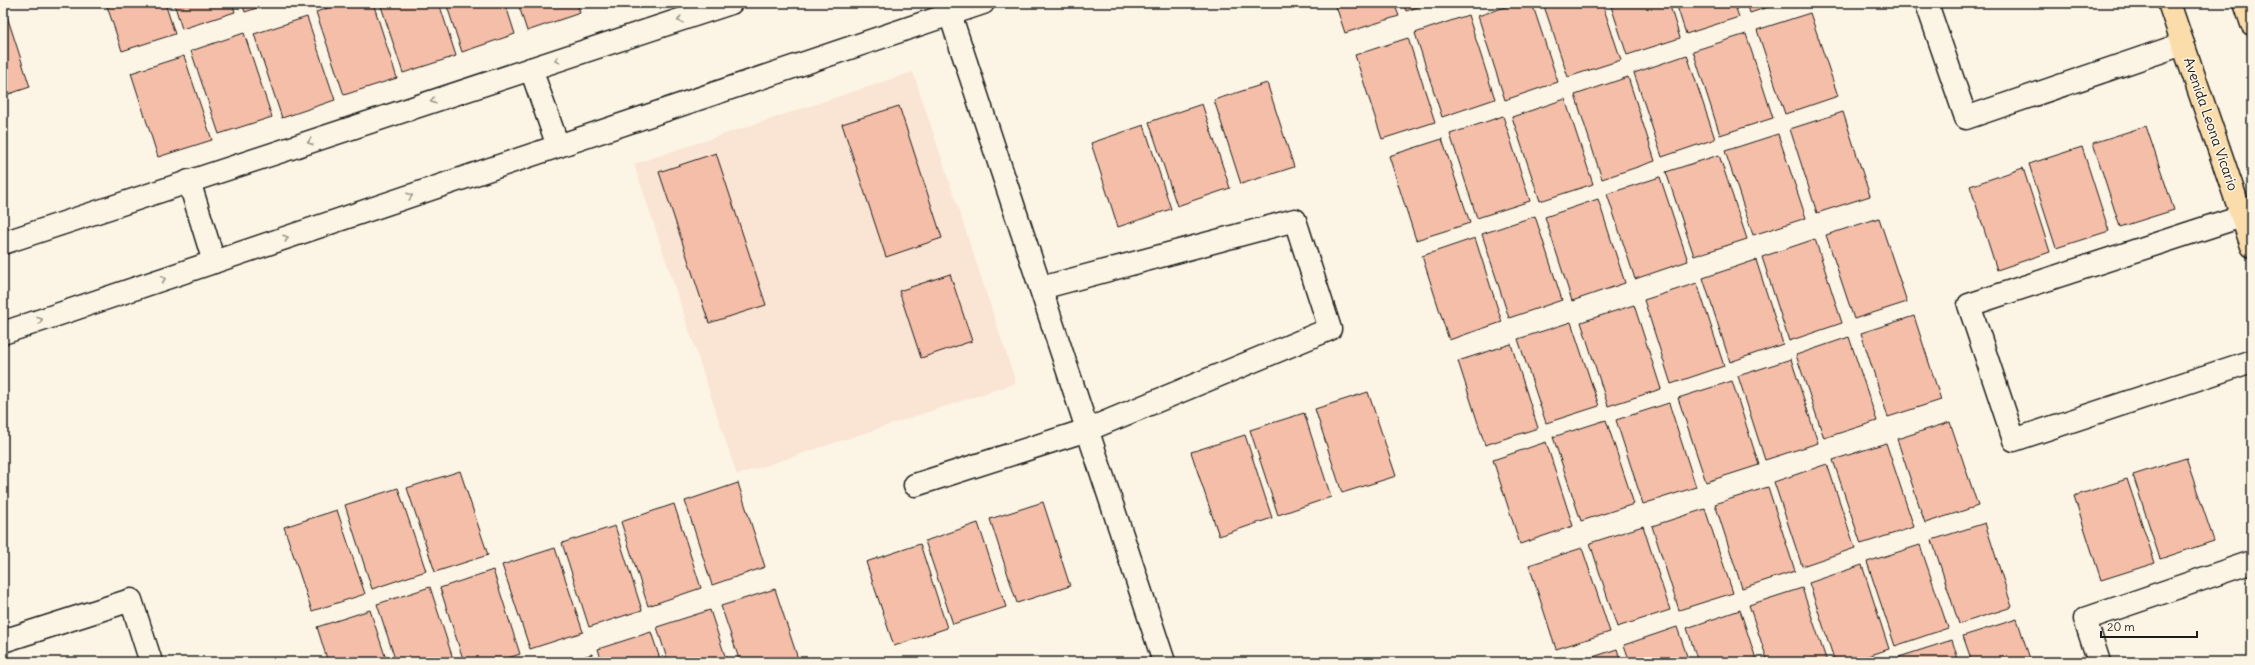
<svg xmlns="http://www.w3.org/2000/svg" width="2255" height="665" font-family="Delius,sans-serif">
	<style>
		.built { fill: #fae4d3 }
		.building { fill: #f5bea8; stroke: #1c1c1c }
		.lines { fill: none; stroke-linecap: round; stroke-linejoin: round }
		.minor-casing { stroke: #1c1c1c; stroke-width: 25 }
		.major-casing { stroke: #1c1c1c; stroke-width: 25 }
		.minor { stroke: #fcf5e5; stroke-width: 22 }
		.major { stroke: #fbddab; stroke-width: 22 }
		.oneway { stroke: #97938b }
		.labels { text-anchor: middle; stroke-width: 3; stroke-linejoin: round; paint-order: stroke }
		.street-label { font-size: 14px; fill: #1c1c1c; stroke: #fcf5e5 }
	</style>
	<rect width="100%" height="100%" fill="#fcf5e5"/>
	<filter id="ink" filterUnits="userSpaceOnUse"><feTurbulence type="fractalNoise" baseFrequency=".025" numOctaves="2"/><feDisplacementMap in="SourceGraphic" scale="8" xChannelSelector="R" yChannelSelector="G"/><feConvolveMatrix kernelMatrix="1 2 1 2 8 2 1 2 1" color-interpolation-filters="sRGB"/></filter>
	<g filter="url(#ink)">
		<!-- built -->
		<polygon class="built" points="913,72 1016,383 737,475 634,164"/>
		<!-- building -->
		<g class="building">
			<polygon points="106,3 165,3 175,34 122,51"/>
			<polygon points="174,3 232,3 235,12 182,29"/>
			<polygon points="242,3 272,3 245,12"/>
			<polygon points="343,3 373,3 397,78 344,95 316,12"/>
			<polygon points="380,3 439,3 456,56 403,73"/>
			<polygon points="446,3 505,3 515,34 462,52"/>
			<polygon points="518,3 577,3 580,13 527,31"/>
			<polygon points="1335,3 1394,3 1399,16 1345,33"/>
			<polygon points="1403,3 1430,3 1406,11"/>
			<polygon points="1517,3 1532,3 1558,82 1505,100 1478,16"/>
			<polygon points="1543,3 1602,3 1621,60 1568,77"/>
			<polygon points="1610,3 1669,3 1680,38 1627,55"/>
			<polygon points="1676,3 1734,3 1739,17 1686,34"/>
			<polygon points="1747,3 1780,3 1750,13"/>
			<polygon points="3,4 30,87 3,96"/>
			<polygon points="1810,13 1838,96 1785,114 1757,30"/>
			<polygon points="1468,15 1495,99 1442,117 1415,33"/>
			<polygon points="307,17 335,100 282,118 254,34"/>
			<polygon points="244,33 272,117 219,134 191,51"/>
			<polygon points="1746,34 1773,118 1720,135 1693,51"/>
			<polygon points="1408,38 1435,122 1382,139 1355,55"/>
			<polygon points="1687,55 1715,139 1662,157 1634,73"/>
			<polygon points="184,56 212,140 158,157 131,73"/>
			<polygon points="1628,77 1655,161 1602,179 1575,95"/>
			<polygon points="1267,83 1294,167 1241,184 1214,100"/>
			<polygon points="1565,99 1593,184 1540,201 1512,117"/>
			<polygon points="1202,104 1230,188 1177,206 1149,122"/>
			<polygon points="899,106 942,238 886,257 842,124"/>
			<polygon points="1843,112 1870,196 1817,213 1790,129"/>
			<polygon points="1503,116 1530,201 1477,218 1450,134"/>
			<polygon points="1144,125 1171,209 1118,227 1091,143"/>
			<polygon points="2146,126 2174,210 2120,227 2093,143"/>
			<polygon points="1778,134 1806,218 1753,235 1725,151"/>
			<polygon points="1442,139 1470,223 1416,240 1389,156"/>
			<polygon points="2082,147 2109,231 2056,248 2029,164"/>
			<polygon points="716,153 766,305 709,323 659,172"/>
			<polygon points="1719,155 1747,239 1694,256 1666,172"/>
			<polygon points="2023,168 2050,252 1997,270 1970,186"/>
			<polygon points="1660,177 1688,261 1635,279 1607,194"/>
			<polygon points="1598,199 1625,283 1572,301 1545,217"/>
			<polygon points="1535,216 1562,300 1509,318 1482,234"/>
			<polygon points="1879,218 1907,302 1854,319 1826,235"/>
			<polygon points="1475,238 1502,322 1449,340 1422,256"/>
			<polygon points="1815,239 1842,323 1789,341 1762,257"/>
			<polygon points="1756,260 1783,344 1730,362 1703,278"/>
			<polygon points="950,274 972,341 921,358 899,291"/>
			<polygon points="1697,283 1724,366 1671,384 1644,300"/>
			<polygon points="1634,305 1661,389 1608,406 1581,322"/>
			<polygon points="1914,316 1941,400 1888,417 1861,333"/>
			<polygon points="1571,322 1599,406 1546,423 1518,339"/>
			<polygon points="1849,337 1877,421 1824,438 1796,355"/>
			<polygon points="1511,344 1538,428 1485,445 1458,361"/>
			<polygon points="1791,359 1818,443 1765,460 1738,376"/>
			<polygon points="1732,381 1759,465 1706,482 1678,398"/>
			<polygon points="1368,392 1396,476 1342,493 1315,409"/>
			<polygon points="1669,403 1696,487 1643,504 1616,420"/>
			<polygon points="1304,413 1331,497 1278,515 1250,430"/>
			<polygon points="1606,420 1634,504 1581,521 1553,437"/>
			<polygon points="1950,422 1978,506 1925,523 1897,439"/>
			<polygon points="1245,435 1272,518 1219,536 1191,452"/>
			<polygon points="1546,442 1573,526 1520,544 1493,460"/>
			<polygon points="1886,443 1914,527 1861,544 1833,460"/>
			<polygon points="2186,458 2214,541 2160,559 2133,475"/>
			<polygon points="1827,464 1855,548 1802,566 1774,482"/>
			<polygon points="460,471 488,555 435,572 407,488"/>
			<polygon points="2127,479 2155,563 2101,580 2074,496"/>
			<polygon points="738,483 765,567 712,585 685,501"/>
			<polygon points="1768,487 1795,571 1742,588 1715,504"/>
			<polygon points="398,488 426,571 372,589 345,505"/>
			<polygon points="1043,502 1070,586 1017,603 990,519"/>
			<polygon points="674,504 701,588 648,606 621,522"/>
			<polygon points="1705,509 1733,593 1679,610 1652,526"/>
			<polygon points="337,510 365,594 312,611 284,527"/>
			<polygon points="978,523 1006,607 953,624 925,541"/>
			<polygon points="1985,523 2012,607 1959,624 1932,540"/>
			<polygon points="615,526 642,610 589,627 562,543"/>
			<polygon points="1643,526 1670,610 1617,627 1590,543"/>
			<polygon points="920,544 947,628 894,646 866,562"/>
			<polygon points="1920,545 1948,628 1895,646 1867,562"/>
			<polygon points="555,548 583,632 530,649 502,565"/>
			<polygon points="1582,548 1610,632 1556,649 1529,565"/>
			<polygon points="1862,565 1889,649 1850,662 1835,662 1809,583"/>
			<polygon points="493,570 520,654 496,662 464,662 440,588"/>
			<polygon points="430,587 454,662 396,662 377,604"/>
			<polygon points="1802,588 1827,662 1768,662 1749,605"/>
			<polygon points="775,589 799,662 740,662 721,606"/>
			<polygon points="370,610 387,662 328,662 317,627"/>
			<polygon points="710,610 727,662 668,662 657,627"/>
			<polygon points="1740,610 1757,662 1698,662 1687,628"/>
			<polygon points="2017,619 2031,662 1972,662 1963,636"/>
			<polygon points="1677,627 1689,662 1630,662 1624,645"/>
			<polygon points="651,632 661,662 602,662 598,649"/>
			<polygon points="1952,640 1959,662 1901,662 1899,657"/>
			<polygon points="1617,649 1621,662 1578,662"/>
			<polygon points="592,654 595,662 567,662"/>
		</g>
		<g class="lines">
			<defs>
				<g id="minor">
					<polyline points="945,3 950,14 1164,662"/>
					<polyline points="1930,3 1927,4 1966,118 2183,44"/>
					<polyline points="531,69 558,146"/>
					<polyline points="189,181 214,262"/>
					<polyline points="2242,216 1969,305 2014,440 2252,361"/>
					<polyline points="3,243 731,3"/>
					<polyline points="3,333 983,3"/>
					<polyline points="915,485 1087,430 1330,329 1295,220 1041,288"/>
					<polyline points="3,641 131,600 151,662"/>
					<polyline points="2099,662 2085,619 2252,562"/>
				</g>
				<g id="major">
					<polyline points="2169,3 2252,246"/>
					<polyline points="2245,3 2252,24"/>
				</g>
			</defs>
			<!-- minor casing -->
			<use href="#minor" class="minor-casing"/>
			<!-- major casing -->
			<use href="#major" class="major-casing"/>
			<!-- minor -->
			<use href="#minor" class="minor"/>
			<!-- major -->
			<use href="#major" class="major"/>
		</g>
		<!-- one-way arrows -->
		<defs><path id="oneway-chevron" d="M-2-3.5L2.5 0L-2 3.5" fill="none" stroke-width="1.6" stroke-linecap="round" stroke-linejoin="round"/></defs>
		<g class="oneway">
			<use href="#oneway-chevron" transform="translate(680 20) rotate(162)"/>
			<use href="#oneway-chevron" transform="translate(557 60) rotate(162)"/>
			<use href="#oneway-chevron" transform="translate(433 101) rotate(162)"/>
			<use href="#oneway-chevron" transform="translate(310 142) rotate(162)"/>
			<use href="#oneway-chevron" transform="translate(410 196) rotate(-19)"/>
			<use href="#oneway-chevron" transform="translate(286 238) rotate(-19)"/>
			<use href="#oneway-chevron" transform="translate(163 279) rotate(-19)"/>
			<use href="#oneway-chevron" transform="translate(40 320) rotate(-19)"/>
		</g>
	</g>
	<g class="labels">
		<!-- street labels -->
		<g class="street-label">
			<text transform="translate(2211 124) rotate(71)" y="5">Avenida Leona Vicario</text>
		</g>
	</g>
	<!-- margin -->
	<rect width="2255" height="665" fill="none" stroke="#fcf5e5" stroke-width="16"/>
	<rect x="8" y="8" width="2239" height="649" fill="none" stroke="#1c1c1c" stroke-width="1.5" filter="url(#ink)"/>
	<!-- scale -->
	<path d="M2101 631v6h96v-6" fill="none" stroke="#1c1c1c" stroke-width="2"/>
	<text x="2107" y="631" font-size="12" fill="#1c1c1c" stroke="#fcf5e5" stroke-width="3" paint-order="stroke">20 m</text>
</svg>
